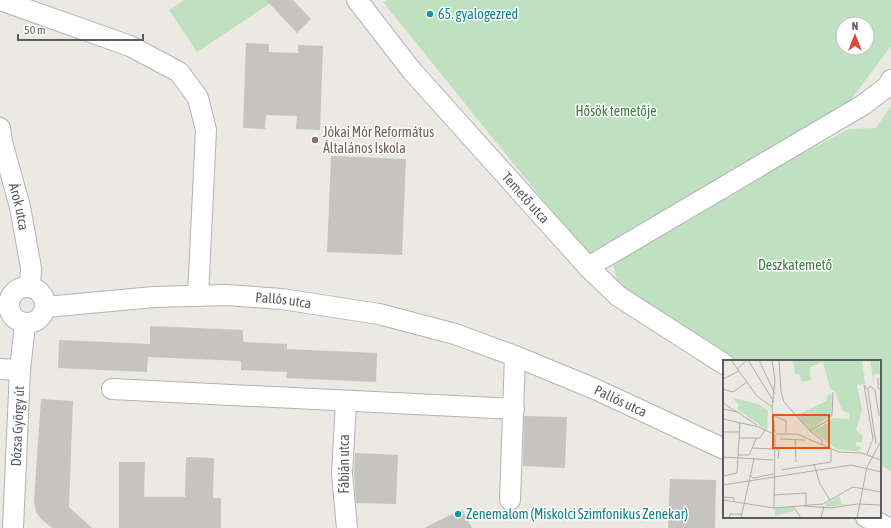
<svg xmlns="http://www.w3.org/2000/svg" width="891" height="528" font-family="'Asap Condensed',sans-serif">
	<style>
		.green { fill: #bfe1bf; fill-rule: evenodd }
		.building { fill: #c6c4be }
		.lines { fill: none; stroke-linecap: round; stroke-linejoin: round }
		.minor-casing { stroke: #b2b3b8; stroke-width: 22 }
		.minor { stroke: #fff; stroke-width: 20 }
		.culture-dot { fill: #0f9aa8; stroke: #fff; stroke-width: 1.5 }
		.education-dot { fill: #8d6e63; stroke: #fff; stroke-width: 1.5 }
		.labels { text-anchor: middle; stroke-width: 3; stroke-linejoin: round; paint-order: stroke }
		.culture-label { font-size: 14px; fill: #0d838f; stroke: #fff; text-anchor: start }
		.park-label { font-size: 14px; fill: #3b7e3f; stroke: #fff }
		.education-label { font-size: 14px; fill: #785e54; stroke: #fff; text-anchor: start }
		.street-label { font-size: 14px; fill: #595d61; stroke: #fff }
		.inset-road { fill: none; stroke: #adadaa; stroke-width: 1 }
		.view { fill: #e15910; fill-opacity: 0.15; stroke: #e15910; stroke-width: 2 }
		.inset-edge { fill: none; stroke: #595d61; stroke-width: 2 }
	</style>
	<rect width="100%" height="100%" fill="#ebe9e1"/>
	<!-- green -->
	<g class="green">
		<polygon points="184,0 275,0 197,52 169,10"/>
		<path d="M387 0H891V46L850 101 589 257 383 2ZM843 24H867V48H843Z"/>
		<polygon points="891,106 891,471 880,465 880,361 730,361 620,289 613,265 716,199 849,129 876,128"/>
	</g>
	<!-- building -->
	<g class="building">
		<polygon points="266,0 293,0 311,19 297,33"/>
		<polygon points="246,43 269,44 269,52 298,53 298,45 323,46 320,130 296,129 297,116 266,115 265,129 243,128"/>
		<polygon points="331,156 406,159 402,255 327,252"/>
		<polygon points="150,326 243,330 243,342 287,344 287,349 377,353 376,382 286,378 287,372 241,370 241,361 148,357 147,372 58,368 59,340 150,344"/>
		<polygon points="41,399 73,401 69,507 92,528 52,528 41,519 36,512 34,501 35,486"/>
		<polygon points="524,416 567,417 565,468 523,466"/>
		<polygon points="355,453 398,455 396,504 356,503 354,474"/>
		<polygon points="186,457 214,458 213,498 221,498 221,528 119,528 119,462 145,462 144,497 185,497"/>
		<polygon points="670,479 716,480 715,528 668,528"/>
		<polygon points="462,509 472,528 424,528"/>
	</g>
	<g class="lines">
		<defs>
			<g id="minor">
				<polyline points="0,0 130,46 179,72 198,98 206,130 198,296"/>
				<path id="s1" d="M357 0 412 71 588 267 618 296 724 364"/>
				<path id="s2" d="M0 128 2 142 20 207 31 268 30 287"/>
				<polyline points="588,267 863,105 888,86 891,80"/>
				<circle cx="27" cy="305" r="18"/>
				<path id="s3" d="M46 307 154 297 226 295 282 299 379 314 455 334 515 356 595 389 724 449"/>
				<polyline points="0,369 20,370"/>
				<polyline points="112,389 514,409"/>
				<polyline points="346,401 342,474 347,528"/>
				<polyline points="510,500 515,356"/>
				<polyline points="866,517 889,528"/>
				<path id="s4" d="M13 528 20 370 25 324"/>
			</g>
		</defs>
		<!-- minor casing -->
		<use href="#minor" class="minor-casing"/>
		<!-- minor -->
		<use href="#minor" class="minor"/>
	</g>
	<!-- markers -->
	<g class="culture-dot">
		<circle cx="430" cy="14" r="4"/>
		<circle cx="458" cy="514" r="4"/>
	</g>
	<circle class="education-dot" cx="315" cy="140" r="4"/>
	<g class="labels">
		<!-- culture labels -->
		<g class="culture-label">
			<text x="438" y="19">65. gyalogezred</text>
			<text x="466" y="519">Zenemalom (Miskolci Szimfonikus Zenekar)</text>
		</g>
		<!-- park labels -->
		<g class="park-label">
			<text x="616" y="116">Hősök temetője</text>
			<text x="795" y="270">Deszkatemető</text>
		</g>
		<!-- education labels -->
		<g class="education-label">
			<text x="323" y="137">Jókai Mór Református<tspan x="323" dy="16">Általános Iskola</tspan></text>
		</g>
		<!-- street labels -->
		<g class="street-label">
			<text dy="5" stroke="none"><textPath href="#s1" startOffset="260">Temető utca</textPath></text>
			<text dy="5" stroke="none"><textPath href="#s2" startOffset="81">Árok utca</textPath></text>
			<text dy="5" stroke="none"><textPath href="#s3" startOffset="238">Pallós utca</textPath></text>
			<text dy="5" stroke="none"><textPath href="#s3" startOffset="592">Pallós utca</textPath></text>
			<text dy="5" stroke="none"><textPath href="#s4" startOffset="102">Dózsa György út</textPath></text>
			<text transform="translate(344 464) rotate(-90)" y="5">Fábián utca</text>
		</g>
	</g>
	<!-- overview -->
	<g transform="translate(723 360)">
		<rect width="158" height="158" fill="#ebe9e1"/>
		<path d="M70 0H139L142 24 134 25 139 50 133 70 140 76 139 82H133V86L138 87 137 90H133L139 92 114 89 89 71 105 63 109 58 126 59V54L119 50 112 32 107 28 100 2 87 7 88 20 79 22 76 14H72ZM147 0H156L157 14H151V23ZM109 34 108 55 87 71 74 55 103 41 105 35ZM10 38 35 44 45 51 44 70 14 49 16 45ZM117 136 118 144H124L103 147V144ZM70 146 71 151 52 156V148Z" fill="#bfe1bf"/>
		<path class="inset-road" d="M8 0 34 36 49 47 52 73M25 0 51 42M36 0 52 34M56 0 58 32 61 42 87 71 99 80V84M14 9 24 0M155 18V28L158 30M0 19 16 11M141 25 150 79 144 94M141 25 145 30 153 84M0 29 10 32 24 22M145 29 147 26 152 30 156 56M158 34V51M0 43 34 65M49 47 52 20 49 0M0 49 14 52M50 55 63 61V73M0 59 36 67 52 75M87 71 104 61 109 55 110 32M0 72H16M53 74H74L116 92 139 93 158 100M16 78H37L42 70M57 79 82 80M72 80 73 102M29 88 51 89M51 88 56 90 55 99M15 95H26L33 79M0 97 50 100M91 104 97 124 107 140M58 110 108 102V89M27 115 30 118 50 114M0 116 14 113 17 62M0 125 128 105 158 112M50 135 83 133V145M0 137 11 138V141M0 140 51 148 100 144 130 127 158 132M70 146 78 158M81 146 108 148 134 144 158 145M51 148 52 75M6 158 7 154H19M18 158 31 99M98 158 101 146M134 158 144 107 158 81"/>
		<path class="view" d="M50 55H106V88H50Z"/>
		<rect width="158" height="158" class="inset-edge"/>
	</g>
	<!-- north arrow -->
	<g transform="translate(855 36)"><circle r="19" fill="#ffffff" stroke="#bdbec0"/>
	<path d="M0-3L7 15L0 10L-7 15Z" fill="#da4738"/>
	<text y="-6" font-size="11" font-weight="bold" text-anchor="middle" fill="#595d61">N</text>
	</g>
	<!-- scale -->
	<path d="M18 34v6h125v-6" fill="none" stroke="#595d61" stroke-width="2"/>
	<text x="24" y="34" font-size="12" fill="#595d61" stroke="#ffffff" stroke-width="3" paint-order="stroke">50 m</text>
</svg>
